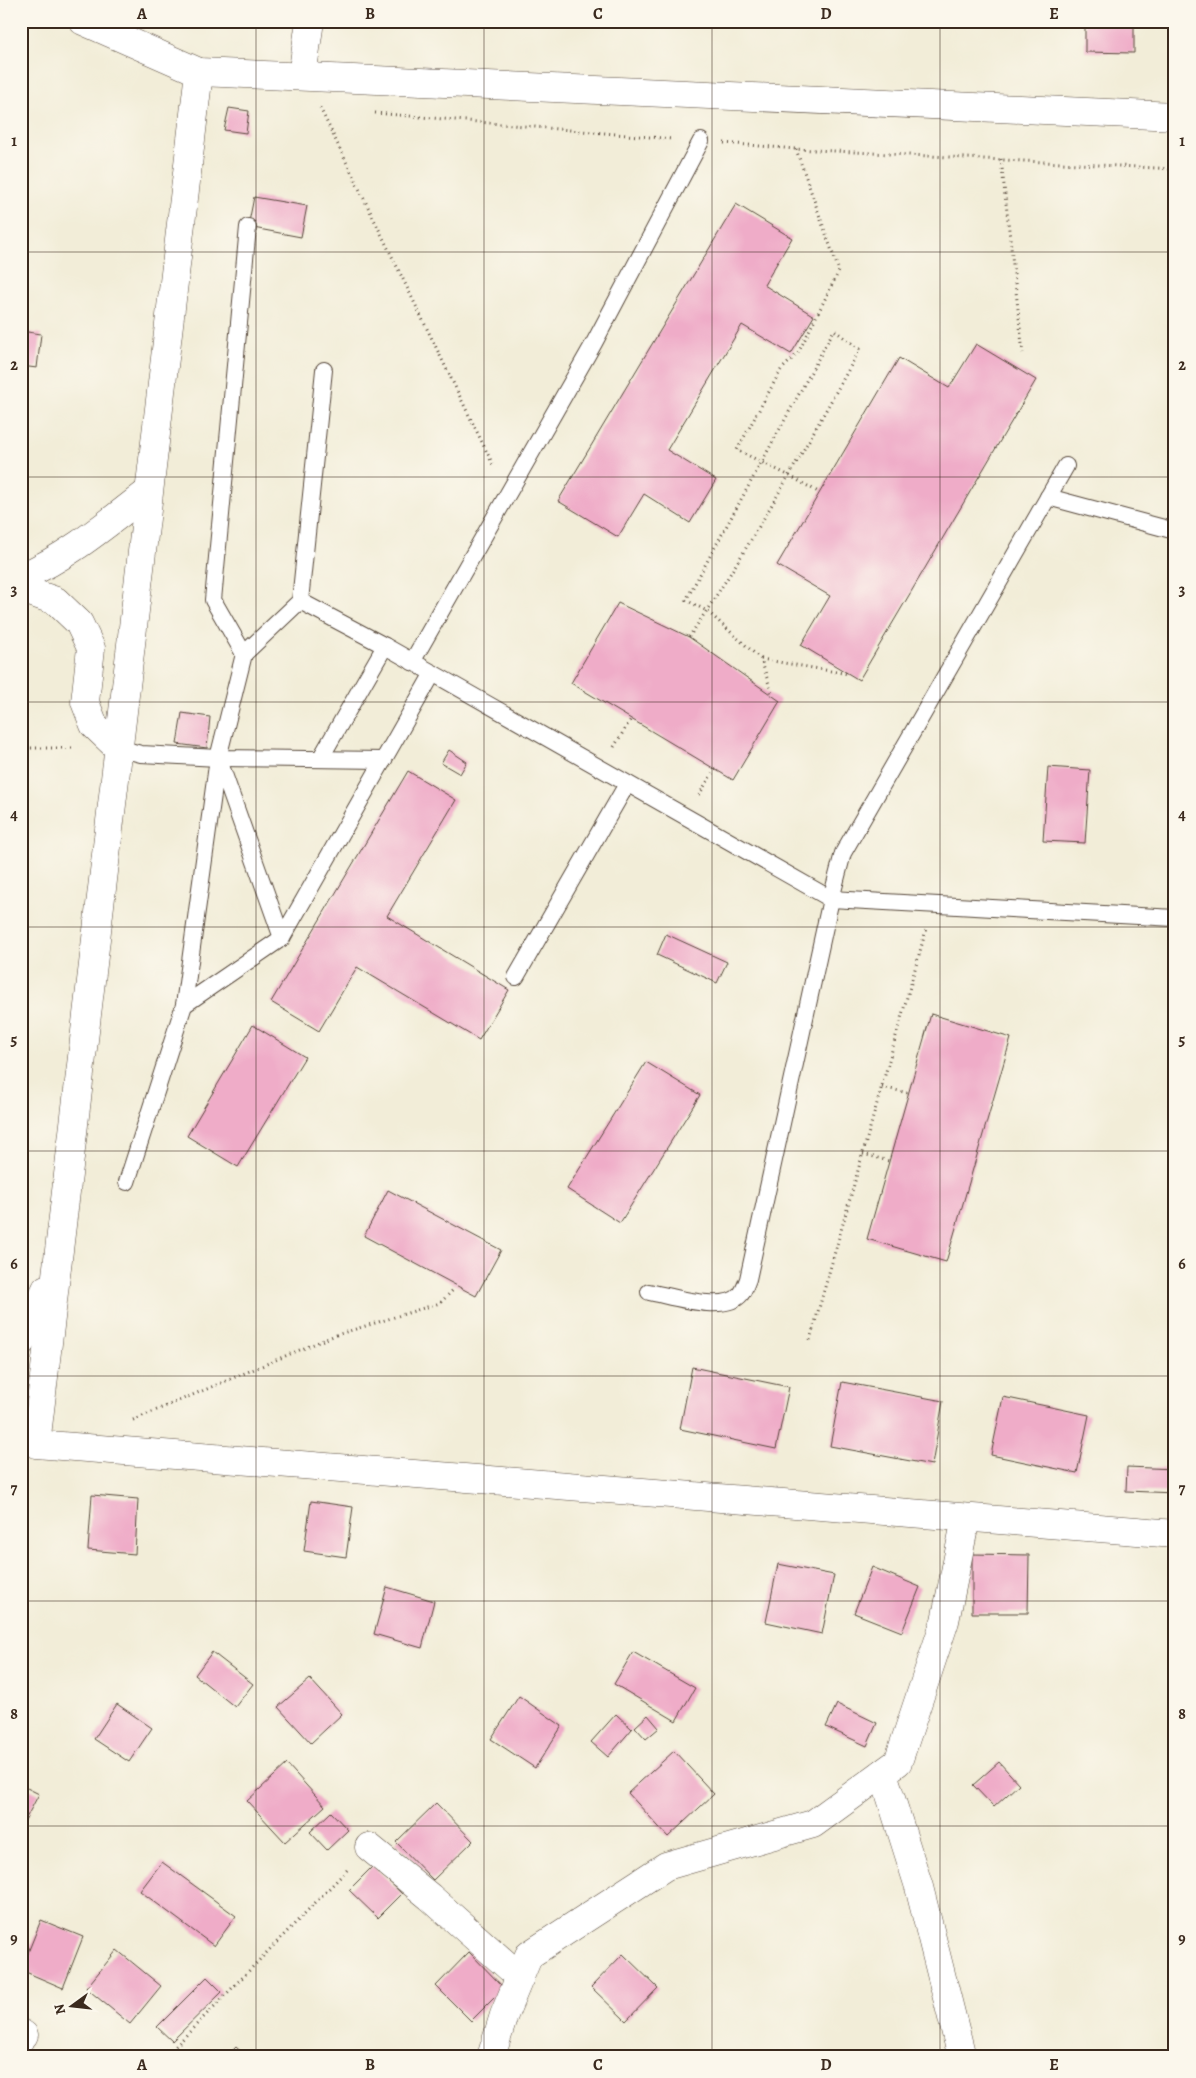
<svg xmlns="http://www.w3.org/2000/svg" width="1196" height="2078" font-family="Alegreya,serif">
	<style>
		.building { fill: #efacc8 }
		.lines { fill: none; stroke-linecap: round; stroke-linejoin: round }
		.lane-casing { stroke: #56473a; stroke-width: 18 }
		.street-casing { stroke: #56473a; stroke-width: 29 }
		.path { stroke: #56473a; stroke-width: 3; stroke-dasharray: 1 4; stroke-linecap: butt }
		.lane { stroke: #fff; stroke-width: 16 }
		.street { stroke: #fff; stroke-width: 28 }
		.grid { fill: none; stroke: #3b2a1e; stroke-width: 1; stroke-opacity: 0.55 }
		.neatline { fill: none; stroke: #3b2a1e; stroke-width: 2 }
		.grid-label { font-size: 16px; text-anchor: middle; font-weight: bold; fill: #3b2a1e }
	</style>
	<rect width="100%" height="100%" fill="#fbf7ec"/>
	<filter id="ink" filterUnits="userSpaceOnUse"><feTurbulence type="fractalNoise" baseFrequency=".02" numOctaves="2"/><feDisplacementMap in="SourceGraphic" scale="10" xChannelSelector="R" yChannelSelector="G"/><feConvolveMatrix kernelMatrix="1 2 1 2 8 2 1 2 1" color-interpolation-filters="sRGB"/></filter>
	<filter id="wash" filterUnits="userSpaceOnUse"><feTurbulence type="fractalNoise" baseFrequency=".0096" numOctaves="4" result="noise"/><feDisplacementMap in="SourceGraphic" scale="20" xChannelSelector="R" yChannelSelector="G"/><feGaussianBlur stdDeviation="1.12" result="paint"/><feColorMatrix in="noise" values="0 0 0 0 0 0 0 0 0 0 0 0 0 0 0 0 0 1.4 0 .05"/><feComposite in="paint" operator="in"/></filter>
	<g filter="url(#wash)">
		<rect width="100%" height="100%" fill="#f2edd8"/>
		<g id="blocks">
			<!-- building -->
			<g class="building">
				<polygon points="673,21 714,21 714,25 673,23"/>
				<polygon points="1085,21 1134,21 1134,53 1085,52"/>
				<polygon points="229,108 249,111 246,133 224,130"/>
				<polygon points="254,197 307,206 301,237 248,227"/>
				<polygon points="736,204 792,238 764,285 814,316 791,354 742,325 667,450 716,480 690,523 644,494 618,537 558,501"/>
				<polygon points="21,331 41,334 37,368 21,366"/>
				<polygon points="976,344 1036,380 859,680 801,645 830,596 777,565 899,358 949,388"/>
				<polygon points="618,603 689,637 780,701 733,780 571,683"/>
				<polygon points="182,713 210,717 207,748 177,744"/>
				<polygon points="449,750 467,762 460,774 441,763"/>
				<polygon points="1048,767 1090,770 1085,843 1043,841"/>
				<polygon points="408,771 456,800 387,916 509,990 479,1040 357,967 319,1031 271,1002"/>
				<polygon points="666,934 727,962 717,983 657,955"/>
				<polygon points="931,1014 1011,1038 946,1262 867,1239"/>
				<polygon points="253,1025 305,1057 238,1167 187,1136"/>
				<polygon points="646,1062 700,1095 620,1223 567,1189"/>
				<polygon points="388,1190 501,1250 476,1296 364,1236"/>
				<polygon points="692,1367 789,1387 776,1449 680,1429"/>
				<polygon points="842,1382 943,1401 932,1465 830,1446"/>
				<polygon points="1003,1397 1089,1415 1077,1473 991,1455"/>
				<polygon points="1127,1467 1175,1469 1175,1493 1126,1491"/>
				<polygon points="92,1495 138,1499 135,1554 88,1550"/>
				<polygon points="311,1501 353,1507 346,1557 304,1551"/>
				<polygon points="972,1554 1029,1555 1028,1613 972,1613"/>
				<polygon points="778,1564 834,1575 822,1634 766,1622"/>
				<polygon points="872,1567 920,1587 902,1632 854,1613"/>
				<polygon points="387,1587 434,1601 422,1648 374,1634"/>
				<polygon points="212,1652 253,1684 235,1707 195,1675"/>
				<polygon points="633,1652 695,1688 676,1721 614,1684"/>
				<polygon points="310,1679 342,1714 311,1743 278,1707"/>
				<polygon points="519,1696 562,1726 535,1768 491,1739"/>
				<polygon points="117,1704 152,1728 129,1762 94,1739"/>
				<polygon points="837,1704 877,1723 867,1746 826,1727"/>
				<polygon points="616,1714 632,1729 608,1757 591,1742"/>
				<polygon points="648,1715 659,1728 646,1739 635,1727"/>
				<polygon points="674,1751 714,1794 668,1837 628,1793"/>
				<polygon points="999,1762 1019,1784 994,1807 973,1785"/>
				<polygon points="287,1764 325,1806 285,1842 247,1801"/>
				<polygon points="21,1785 39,1794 24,1822 21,1820"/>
				<polygon points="436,1803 473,1841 433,1880 396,1842"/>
				<polygon points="331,1812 348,1830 327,1850 310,1832"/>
				<polygon points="162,1862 236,1916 214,1946 140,1891"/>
				<polygon points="373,1866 402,1894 378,1918 349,1890"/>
				<polygon points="41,1920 83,1937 63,1988 21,1970"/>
				<polygon points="117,1950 161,1986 130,2024 86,1988"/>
				<polygon points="469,1952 504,1988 471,2021 436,1986"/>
				<polygon points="623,1954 658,1988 626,2021 591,1987"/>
				<polygon points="207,1977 222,1992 172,2041 157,2027"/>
				<polygon points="236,2047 247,2057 226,2057"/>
			</g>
		</g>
	</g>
	<g filter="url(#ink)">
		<use href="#blocks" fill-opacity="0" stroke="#56473a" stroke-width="1"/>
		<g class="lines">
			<defs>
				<g id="lane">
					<polyline points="1048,497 1175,531"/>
					<polyline points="300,601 385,646 831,899 1175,918"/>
					<polyline points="244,654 213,600 248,227"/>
					<polyline points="412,662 594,343 701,141"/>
					<polyline points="118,748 141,754 218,758 384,760"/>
					<polyline points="320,759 385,646"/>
					<polyline points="219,760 282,938"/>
					<polyline points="516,977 627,784"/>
					<polyline points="184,1005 282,938 433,673"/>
					<polyline points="127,1182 184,1005 218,758 244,654 300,601 324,370"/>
					<path d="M649 1292C671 1296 725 1314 741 1294 744 1290 746 1284 748 1279L831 899 843 853 1066 466"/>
				</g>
				<g id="street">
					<polyline points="83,21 199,72 1175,116"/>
					<polyline points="199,72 36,1444 1175,1534"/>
					<polyline points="302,76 310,21"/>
					<path d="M21 577C68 557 108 523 148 492"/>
					<polyline points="21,589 56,601 79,623 91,648 85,702 94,725 118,748"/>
					<polyline points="21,1342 46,1289"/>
					<polyline points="883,1773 919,1887 962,2057"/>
					<polyline points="369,1847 430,1897 520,1977"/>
					<polyline points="21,2033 24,2035 21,2038"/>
					<polyline points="491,2057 504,2015 529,1955 666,1866 813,1824 898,1762 945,1621 966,1518"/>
				</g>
			</defs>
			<!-- lane casing -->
			<use href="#lane" class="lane-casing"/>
			<!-- street casing -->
			<use href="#street" class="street-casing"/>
			<!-- path -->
			<g class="path">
				<polyline points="320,108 494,467"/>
				<polyline points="375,113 673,139"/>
				<polyline points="724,143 796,149 1175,169"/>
				<polyline points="796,149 839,271 798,353 781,370 737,450 790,476 820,493"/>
				<polyline points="1001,159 1023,353"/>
				<path d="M689 637C752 544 806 446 860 349L834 330 686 600 707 611 761 659 772 694"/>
				<polyline points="761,659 848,674"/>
				<polyline points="614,747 631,719"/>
				<polyline points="21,748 72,748"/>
				<polyline points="699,795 715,769"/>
				<polyline points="882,1087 908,1093"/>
				<polyline points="863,1154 889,1161"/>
				<polyline points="810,1340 926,930"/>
				<polyline points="133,1420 333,1336 440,1303 453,1290"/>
				<polyline points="165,2057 348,1869"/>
			</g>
			<!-- lane -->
			<use href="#lane" class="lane"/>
			<!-- street -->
			<use href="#street" class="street"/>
		</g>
	</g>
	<!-- grid -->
	<path class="grid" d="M256 21V2057M484 21V2057M712 21V2057M940 21V2057M21 252H1175M21 477H1175M21 702H1175M21 927H1175M21 1151H1175M21 1376H1175M21 1601H1175M21 1826H1175"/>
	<!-- margin -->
	<rect width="1196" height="2078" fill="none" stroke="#fbf7ec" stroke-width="55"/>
	<!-- north arrow -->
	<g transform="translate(72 2006) rotate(255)" stroke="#fbf7ec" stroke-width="4" paint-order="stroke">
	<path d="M0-4L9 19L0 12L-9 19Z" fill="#3b2a1e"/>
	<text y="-8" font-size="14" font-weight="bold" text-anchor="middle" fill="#3b2a1e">N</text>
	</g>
	<rect x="28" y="28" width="1140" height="2022" class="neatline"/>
	<g class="grid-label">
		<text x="142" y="19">A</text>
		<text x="370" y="19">B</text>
		<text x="598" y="19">C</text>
		<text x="826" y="19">D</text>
		<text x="1054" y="19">E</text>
		<text x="14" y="146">1</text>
		<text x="1182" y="146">1</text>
		<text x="14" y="370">2</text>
		<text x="1182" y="370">2</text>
		<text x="14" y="595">3</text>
		<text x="1182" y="595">3</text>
		<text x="14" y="820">4</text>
		<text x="1182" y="820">4</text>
		<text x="14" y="1045">5</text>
		<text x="1182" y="1045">5</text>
		<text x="14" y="1269">6</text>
		<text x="1182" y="1269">6</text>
		<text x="14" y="1494">7</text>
		<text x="1182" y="1494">7</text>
		<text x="14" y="1719">8</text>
		<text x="1182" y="1719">8</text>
		<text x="14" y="1944">9</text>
		<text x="1182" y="1944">9</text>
		<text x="142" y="2070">A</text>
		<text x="370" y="2070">B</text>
		<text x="598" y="2070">C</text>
		<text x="826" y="2070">D</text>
		<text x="1054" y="2070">E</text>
	</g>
</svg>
